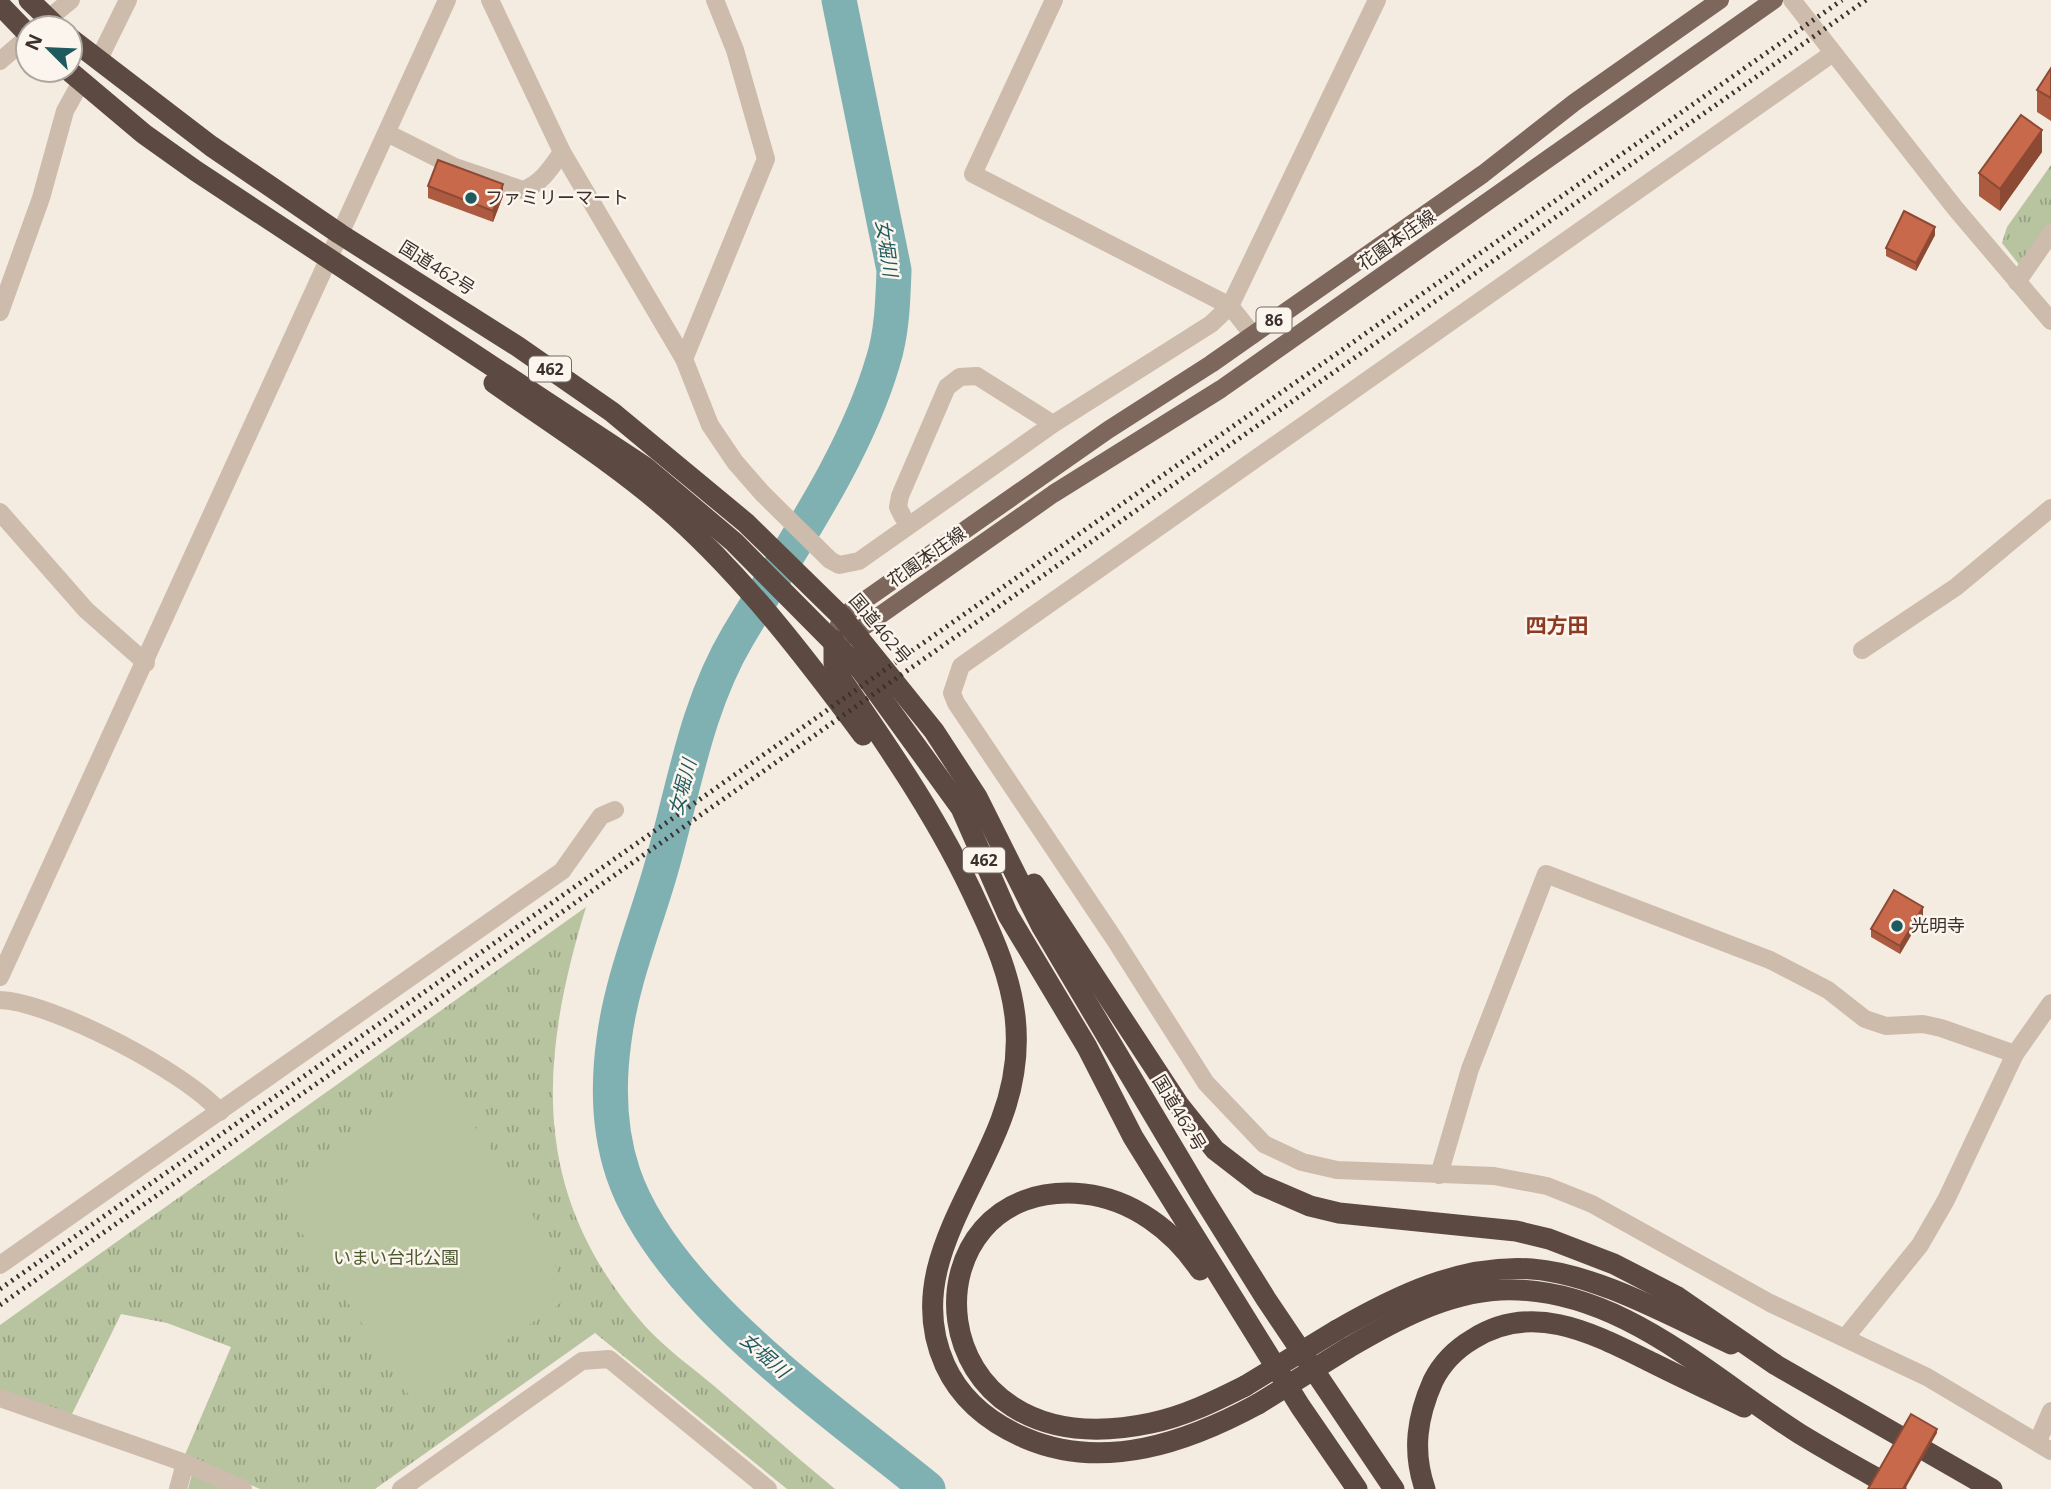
<svg xmlns="http://www.w3.org/2000/svg" width="2051" height="1489" font-family="'Open Sans','Noto Sans JP',sans-serif">
	<style>
		.park { fill: url(#park-tufts) }
		.pitch { fill: #b8c4a0 }
		.lines { fill: none; stroke-linecap: round; stroke-linejoin: round }
		.river { stroke: #7fb0b2; stroke-width: 35 }
		.minor { stroke: #cdbbac; stroke-width: 18 }
		.major { stroke: #7d675c; stroke-width: 18 }
		.highway { stroke: #5c4a42; stroke-width: 21 }
		.rail { stroke: #3b302b; stroke-width: 5; stroke-dasharray: 2 5; stroke-linecap: butt }
		.highway-bridge { stroke: #5c4a42; stroke-width: 21 }
		.wall { fill: #ac5a40 }
		.shaded-wall { fill: #8c4a34 }
		.building { fill: #c8694b; stroke: #8c4a34; stroke-width: 2 }
		.poi-dot { fill: #1f5a5e; stroke: #fbf5ee; stroke-width: 2.5 }
		.labels { text-anchor: middle; stroke-width: 5; stroke-linejoin: round; paint-order: stroke }
		.shield { fill: #fbf5ee; stroke: #756b66; stroke-width: 2 }
		.shield-label { font-size: 16px; font-weight: bold; fill: #3b302b }
		.poi-label { font-size: 18px; fill: #3b302b; stroke: #fbf5ee; text-anchor: start }
		.street-label { font-size: 18px; fill: #3b302b; stroke: #fbf5ee }
		.park-label { font-size: 18px; fill: #4a5a2e; stroke: #fbf5ee }
		.water-label { font-size: 19px; font-style: italic; fill: #1f5a5e; stroke: #fbf5ee }
		.quarter-label { font-size: 21px; font-weight: bold; fill: #8c3b22; stroke: #fbf5ee }
	</style>
	<defs>
		<pattern id="park-tufts" width="24" height="20" patternUnits="userSpaceOnUse" patternTransform="scale(1.75)"><rect width="24" height="20" fill="#b8c4a0"/><path d="M3 7l-1-3M5 7V3M7 7l1-3M15 17l-1-3M17 17v-4M19 17l1-3" fill="none" stroke="#97a083"/></pattern>
	</defs>
	<rect width="100%" height="100%" fill="#f4ebe1"/>
	<!-- park -->
	<g class="park">
		<polygon points="2051,165 2051,224 2021,267 2002,243 2007,227"/>
		<path d="M586 907C538 1064 530 1196 645 1326 665 1348 690 1366 713 1385 754 1420 794 1455 835 1489H787L595 1333 375 1489H260L184 1457 231 1347 167 1323 121 1314 71 1416 0 1392V1325Z"/>
		<polygon points="192,1474 234,1489 188,1489"/>
	</g>
	<!-- pitch -->
	<polygon class="pitch" points="438,1076 524,1195 569,1297 415,1404 274,1191"/>
	<g class="lines">
		<!-- river -->
		<path class="river" d="M839 0 894 270C893 300 892 333 883 361 855 457 789 550 738 636 694 710 683 795 659 876 643 930 621 984 614 1040 608 1083 609 1131 623 1173 664 1295 830 1409 928 1489"/>
		<!-- minor -->
		<g class="minor">
			<polyline points="490,0 562,152 684,359 710,425 735,462 763,494 830,560 839,565 859,561 1053,424 1211,324 1230,306 1377,0"/>
			<polyline points="1054,0 973,174 1230,306 1253,335"/>
			<polyline points="1792,0 1955,208 2051,321"/>
			<polyline points="48,19 71,0"/>
			<polyline points="1833,53 961,666 952,693 956,703 1115,940 1206,1083 1264,1144 1302,1162 1337,1170 1494,1176 1547,1186 1592,1204 1770,1303 1927,1377 2051,1451"/>
			<polyline points="0,61 28,37"/>
			<polyline points="98,61 128,0"/>
			<path d="M387 133 455 167 523 190C541 184 551 168 562 152"/>
			<polyline points="2017,282 2051,233"/>
			<polyline points="0,312 41,198 65,111 81,82"/>
			<polyline points="684,359 766,159 735,50 715,0"/>
			<polyline points="0,512 86,610 146,663"/>
			<polyline points="903,517 898,507 900,496 947,387 960,377 977,376 1053,424"/>
			<polyline points="1862,650 1956,587 2051,508"/>
			<polyline points="0,977 447,0"/>
			<path d="M0 1000C52 1002 186 1072 220 1112"/>
			<polyline points="1439,1175 1470,1069 1546,874 1770,960 1828,990 1865,1019 1886,1026 1923,1024 1941,1028 2015,1054 2051,1003"/>
			<polyline points="0,1265 562,871 601,816 615,810"/>
			<polyline points="1845,1338 1920,1245 1946,1200 2015,1054"/>
			<polyline points="0,1398 185,1463 243,1489"/>
			<polyline points="2038,1441 2051,1411"/>
			<polyline points="178,1489 185,1463"/>
			<polyline points="401,1489 582,1361 609,1359 768,1489"/>
		</g>
		<!-- major -->
		<g class="major">
			<polyline points="837,630 842,617 865,600 1108,430 1211,364 1483,174 1575,102 1720,0"/>
			<polyline points="834,640 856,632 1053,494 1221,389 1774,0"/>
		</g>
		<!-- highway -->
		<g class="highway">
			<polyline points="29,0 58,28"/>
			<polyline points="0,5 28,34"/>
			<polyline points="70,38 211,146 340,234 517,346 612,412 746,523 842,617 934,731 977,797 1042,927 1203,1198 1266,1299 1394,1489"/>
			<polyline points="68,70 144,134 196,171 645,467 734,542 861,670 961,808 1008,915 1087,1047 1133,1137 1300,1406 1357,1489"/>
			<path d="M494 383C555 426 619 466 675 516 747 581 805 657 863 735"/>
			<path d="M834 640V663L840 677C891 751 941 823 978 905 995 941 1010 976 1015 1016 1019 1051 1014 1086 1001 1120 971 1200 905 1276 945 1365 961 1400 990 1423 1025 1438 1104 1472 1188 1442 1258 1404"/>
			<polyline points="1034,884 1179,1105 1215,1150 1259,1184 1310,1206 1339,1213 1516,1231 1549,1239 1614,1264 1676,1296 1776,1365 1992,1489"/>
			<path d="M1200 1270C1174 1231 1132 1199 1084 1194 901 1175 908 1475 1151 1423 1185 1416 1215 1401 1245 1386"/>
			<path d="M1337 1330C1396 1296 1461 1264 1532 1269 1597 1274 1672 1317 1731 1344"/>
			<path d="M1348 1348C1394 1321 1445 1293 1500 1290 1617 1285 1707 1375 1800 1434 1831 1453 1864 1471 1896 1489"/>
			<path d="M1425 1489C1412 1451 1417 1417 1433 1381 1442 1363 1456 1349 1473 1339 1534 1300 1596 1335 1653 1363 1683 1378 1713 1392 1744 1407"/>
		</g>
		<!-- rail -->
		<g class="rail">
			<polyline points="0,1289 1842,0"/>
			<polyline points="0,1305 1866,0"/>
		</g>
		<!-- highway-bridge -->
		<g class="highway-bridge">
			<polyline points="1245,1386 1337,1330"/>
			<polyline points="1258,1404 1348,1348"/>
		</g>
	</g>
	<!-- wall -->
	<g class="wall">
		<polygon points="2051,68 2051,121 2037,112 2037,90"/>
		<polygon points="2042,152 2000,211 1979,196 1979,173"/>
		<polygon points="428,186 503,196 493,222 428,198"/>
		<polygon points="1935,235 1916,271 1886,256 1886,248"/>
		<polygon points="1923,915 1900,954 1871,937 1871,929"/>
	</g>
	<!-- shaded-wall -->
	<g class="shaded-wall">
		<polygon points="2042,130 2042,152 2000,211 2000,189"/>
		<polygon points="503,184 503,196 493,222 493,211"/>
		<polygon points="1935,227 1935,235 1916,271 1916,263"/>
		<polygon points="1923,907 1923,915 1900,954 1900,946"/>
		<polygon points="1937,1429 1937,1433 1905,1489 1903,1489"/>
	</g>
	<!-- building -->
	<g class="building">
		<polygon points="2051,68 2051,98 2037,90"/>
		<polygon points="2021,115 2042,130 2000,189 1979,173"/>
		<polygon points="438,160 503,184 493,211 428,186"/>
		<polygon points="1904,211 1935,227 1916,263 1886,248"/>
		<polygon points="1894,890 1923,907 1900,946 1871,929"/>
		<polygon points="1911,1414 1937,1429 1903,1489 1868,1489"/>
	</g>
	<!-- markers -->
	<g class="poi-dot">
		<circle cx="471" cy="198" r="7"/>
		<circle cx="1897" cy="926" r="7"/>
	</g>
	<g class="labels">
		<!-- shield labels -->
		<g class="shield">
			<rect x="1256.5" y="307.5" width="35" height="25" rx="5"/>
			<rect x="529" y="356.5" width="42" height="25" rx="5"/>
			<rect x="963" y="847.5" width="42" height="25" rx="5"/>
		</g>
		<g class="shield-label">
			<text x="1274" y="326">86</text>
			<text x="550" y="375">462</text>
			<text x="984" y="866">462</text>
		</g>
		<!-- poi labels -->
		<g class="poi-label">
			<text x="485" y="204">ファミリーマート</text>
			<text x="1911" y="932">光明寺</text>
		</g>
		<!-- street labels -->
		<g class="street-label">
			<text transform="translate(1397 240) rotate(-35)" y="6">花園本庄線</text>
			<text transform="translate(437 268) rotate(32)" y="6">国道462号</text>
			<text transform="translate(927 557) rotate(-35)" y="6">花園本庄線</text>
			<text transform="translate(880 629) rotate(50)" y="6">国道462号</text>
			<text transform="translate(1179 1113) rotate(59)" y="6">国道462号</text>
		</g>
		<!-- park labels -->
		<g class="park-label">
			<text x="396" y="1264">いまい台北公園</text>
		</g>
		<!-- water labels -->
		<g class="water-label">
			<text transform="translate(887 248) rotate(82)" y="7">女堀川</text>
			<text transform="translate(682 787) rotate(-75)" y="7">女堀川</text>
			<text transform="translate(765 1355) rotate(41)" y="7">女堀川</text>
		</g>
		<!-- quarter labels -->
		<g class="quarter-label">
			<text x="1557" y="633">四方田</text>
		</g>
	</g>
	<!-- north arrow -->
	<g transform="translate(49 49) rotate(294)"><circle r="33" fill="#fbf5ee" stroke="#aea6a0" stroke-width="2"/>
	<path d="M0-5L12 26L0 18L-12 26Z" fill="#1f5a5e"/>
	<text y="-10" font-size="19" font-weight="bold" text-anchor="middle" fill="#3b302b">N</text>
	</g>
</svg>
